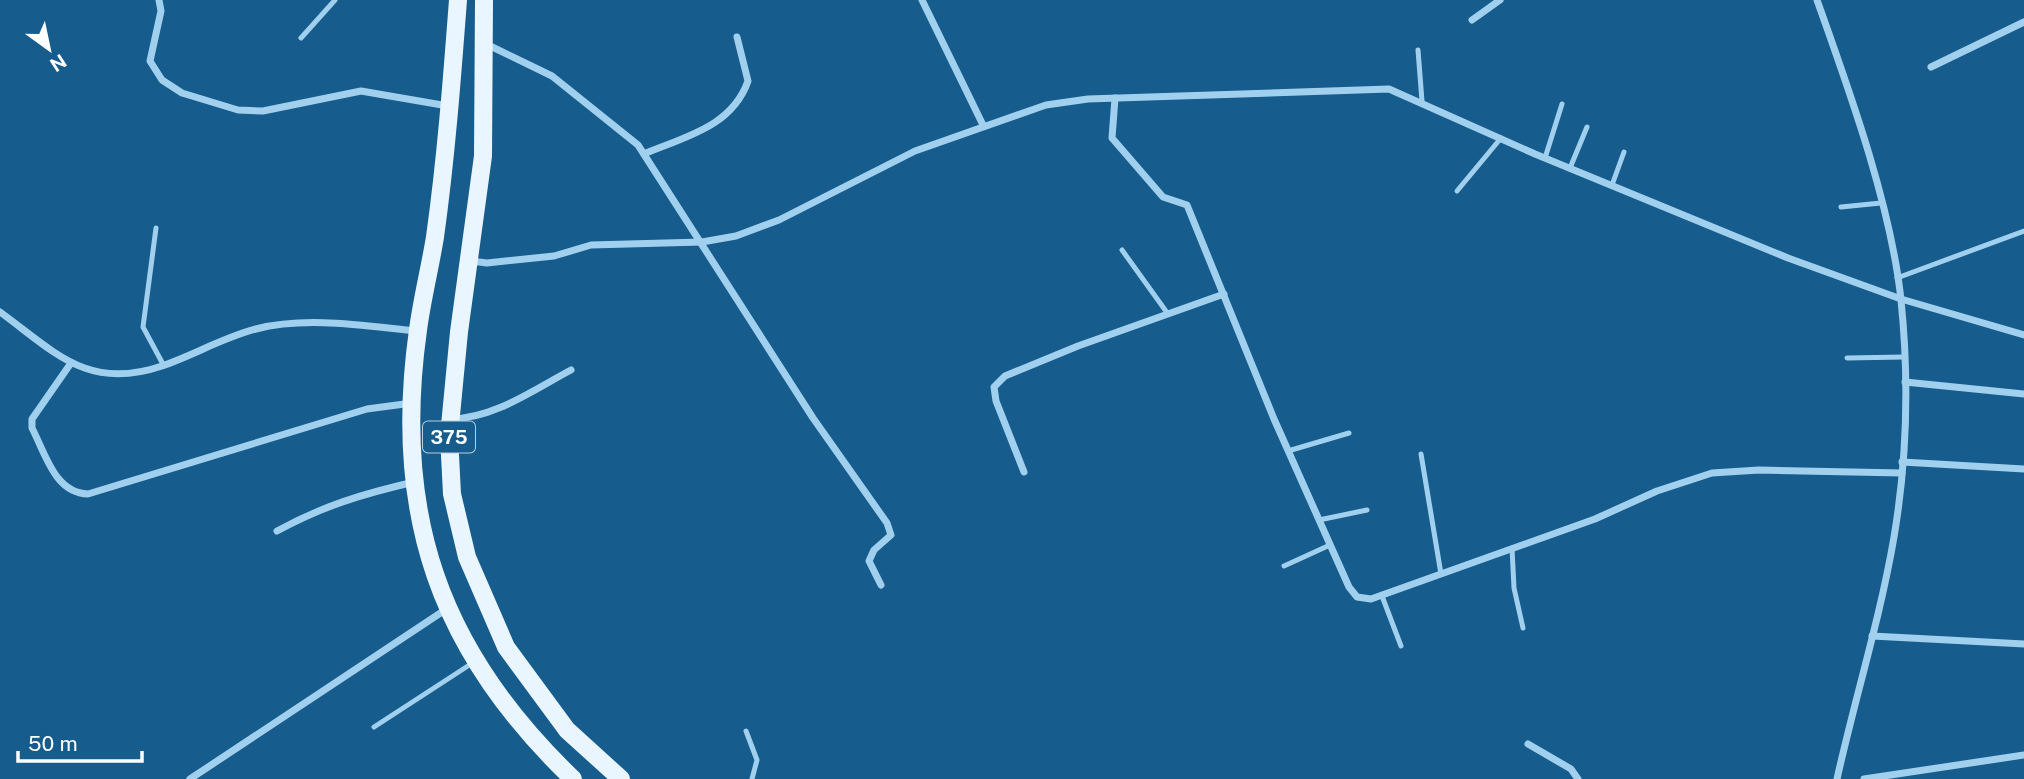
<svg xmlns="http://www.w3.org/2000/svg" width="2024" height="779" font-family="'Public Sans',sans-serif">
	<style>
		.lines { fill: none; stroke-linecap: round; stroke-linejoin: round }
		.service { stroke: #a1d0ef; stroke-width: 5 }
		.minor { stroke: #a1d0ef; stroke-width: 7 }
		.primary { stroke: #e9f5ff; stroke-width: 18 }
		.labels { text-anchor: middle; stroke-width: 5; stroke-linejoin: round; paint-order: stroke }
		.shield { fill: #165c8d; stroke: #b9cedd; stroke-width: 2 }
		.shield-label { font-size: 19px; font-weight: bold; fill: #fff }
	</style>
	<rect width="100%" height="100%" fill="#165c8d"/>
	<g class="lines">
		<!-- service -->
		<g class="service">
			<polyline points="301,38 335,0"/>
			<polyline points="1418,50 1422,101"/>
			<polyline points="1545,158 1562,104"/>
			<polyline points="1570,168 1587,127"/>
			<polyline points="1612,185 1624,152"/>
			<polyline points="1457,191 1501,138"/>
			<polyline points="1841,207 1881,203"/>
			<polyline points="156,228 143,327 164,366"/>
			<polyline points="1122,250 1168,314"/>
			<polyline points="1897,278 2024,231"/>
			<polyline points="1847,358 1904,357"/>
			<polyline points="1288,451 1349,433"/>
			<polyline points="1421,454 1441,574"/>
			<polyline points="1319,520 1367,510"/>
			<polyline points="1512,548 1514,588 1523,628"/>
			<polyline points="1284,566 1330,545"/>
			<polyline points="1382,596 1401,646"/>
			<polyline points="374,727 474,662"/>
			<polyline points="746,731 757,760 752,779"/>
		</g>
		<!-- minor -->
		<g class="minor">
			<polyline points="159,0 161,11 150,61 162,80 182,93 238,110 263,111 361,91 448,106"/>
			<polyline points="922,0 983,125"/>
			<path d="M1817 0C1849 90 1891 205 1901 300 1909 378 1907 460 1894 537 1880 619 1855 698 1837 779"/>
			<polyline points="1472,20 1500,0"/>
			<polyline points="484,43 552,76 638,145 813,418 887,523 891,535 874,550 869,561 881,585"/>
			<polyline points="1931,67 2024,22"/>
			<polyline points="1115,98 1112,138 1163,197 1187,205 1274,419 1349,587 1357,597 1371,599 1595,519 1657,491 1712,473 1759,470 1902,473"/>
			<path d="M644 154C684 137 732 127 748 81L737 37"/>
			<polyline points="471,261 487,263 554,256 591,245 702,242 736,236 779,220 915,151 1046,105 1088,99 1389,89 1535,154 1788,258 1901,299 2024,335"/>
			<path d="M0 312C56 353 88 391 162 366 194 355 222 338 256 329 306 316 366 326 416 331"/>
			<path d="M71 363 32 419V428C46 455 55 493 88 494L367 409 412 403"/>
			<polyline points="1905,382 2024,394"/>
			<path d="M451 419C495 418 533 390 571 370"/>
			<polyline points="1902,462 2024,469"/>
			<polyline points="1024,472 996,401 994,387 1005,376 1078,346 1224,294"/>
			<path d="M277 531C323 506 362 494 414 482"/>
			<polyline points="1872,636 2024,644"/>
			<polyline points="1528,744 1571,769 1578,779"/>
			<polyline points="190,779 448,608"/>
			<polyline points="1864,779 2024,755"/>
		</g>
		<!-- primary -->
		<g class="primary">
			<path d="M458 0C452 79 446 158 435 237 430 268 422 299 418 330 392 514 439 651 573 779"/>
			<polyline points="484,0 483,156 459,332 449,436 452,494 467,557 506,647 567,730 621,779"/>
		</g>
	</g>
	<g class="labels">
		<!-- shield labels -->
		<rect class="shield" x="423" y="421.5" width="52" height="31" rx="5"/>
		<g class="shield-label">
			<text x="449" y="444">375</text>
		</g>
	</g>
	<!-- north arrow -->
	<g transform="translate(49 49) rotate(147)" stroke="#165c8d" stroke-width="5" paint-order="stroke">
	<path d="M0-5L12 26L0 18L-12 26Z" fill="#ffffff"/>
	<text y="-10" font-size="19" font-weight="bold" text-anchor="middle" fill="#ffffff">N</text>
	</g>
	<!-- scale -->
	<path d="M18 751v10h124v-10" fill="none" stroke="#ffffff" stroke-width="3.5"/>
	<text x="28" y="751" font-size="21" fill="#ffffff" stroke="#165c8d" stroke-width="5" paint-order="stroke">50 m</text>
</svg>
